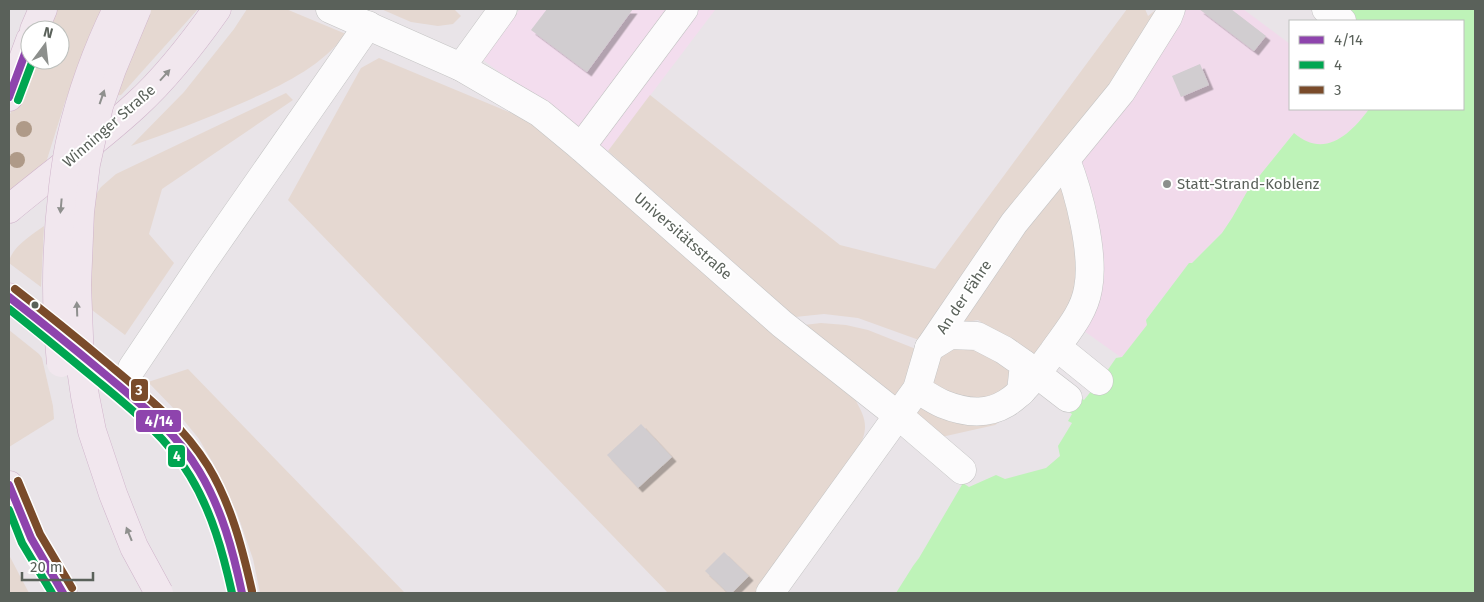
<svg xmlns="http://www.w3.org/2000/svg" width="1484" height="602" font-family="'Fira Sans',sans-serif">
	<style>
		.commercial { fill: #f3ddee }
		.green { fill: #e5d8d1 }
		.sand { fill: #f1daeb }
		.water { fill: #bef3b8 }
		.building { fill: #d1cdd0; filter: url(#shadow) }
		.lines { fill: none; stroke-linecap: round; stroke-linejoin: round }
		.minor-casing { stroke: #c4c4c4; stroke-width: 29 }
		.major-casing { stroke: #cfb3ca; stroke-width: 29 }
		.minor { stroke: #fcfbfc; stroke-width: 28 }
		.major { stroke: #f1e7ee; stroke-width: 28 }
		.major-bridge-casing { stroke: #cfb3ca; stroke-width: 29; stroke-linecap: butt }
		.major-bridge { stroke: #f1e7ee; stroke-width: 28 }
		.bus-1-casing { stroke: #fff; stroke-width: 11 }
		.bus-2-casing { stroke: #fff; stroke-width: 11 }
		.bus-3-casing { stroke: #fff; stroke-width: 11 }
		.bus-1 { stroke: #8e44ad; stroke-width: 8 }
		.bus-2 { stroke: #00a651; stroke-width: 8 }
		.bus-3 { stroke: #7a4b2a; stroke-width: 8 }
		.tree { fill: #af9a88 }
		.oneway { fill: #8f908e }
		.poi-dot { fill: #8c8f8c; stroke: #fff; stroke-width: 2 }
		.bus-dot { fill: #5a615a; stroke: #fff; stroke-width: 2 }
		.labels { text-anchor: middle; stroke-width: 4; stroke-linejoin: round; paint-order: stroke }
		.street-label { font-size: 15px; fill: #5a615a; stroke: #fff }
		.poi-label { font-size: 15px; fill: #5a615a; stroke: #fff; text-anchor: start }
		.line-badge { stroke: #fff; stroke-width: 2 }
		.badge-label { font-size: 14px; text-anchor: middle; font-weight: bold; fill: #fff }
	</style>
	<defs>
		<filter id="shadow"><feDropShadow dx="4.5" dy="4.5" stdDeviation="0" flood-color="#0004"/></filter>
	</defs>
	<rect width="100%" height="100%" fill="#e9e4e8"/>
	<!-- commercial -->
	<polygon class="commercial" points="520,9 714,9 715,10 608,151 483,60"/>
	<!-- green -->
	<g class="green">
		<polygon points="53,9 105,9 81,61 65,102 44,169 9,197 9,117 31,60 60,60 60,30 44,30"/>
		<polygon points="149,9 198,9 121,95 111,96"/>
		<path d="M247 9H286L346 34C320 68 280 86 242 103 205 119 169 133 131 146L184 92 234 29Z"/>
		<polygon points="381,9 454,9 461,16 453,24 438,26 411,22"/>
		<polygon points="1127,9 1145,9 1148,16 1157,9 1117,86 919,340 858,318 824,314 795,317 608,151 650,95 840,245 935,269"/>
		<path d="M379 58 535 123 855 399C865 418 869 425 860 446L757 593H668L288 200 361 68Z"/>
		<polygon points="286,93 293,100 162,189 149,234 174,263 125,335 88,307 91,202 101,187 116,174"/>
		<polygon points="1068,177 1084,285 1036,360 978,320 955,324 1018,234"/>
		<path d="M44 226 41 287 9 263C10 248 33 234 44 226Z"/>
		<polygon points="821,323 846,325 868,330 921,351 897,404 804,325"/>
		<polygon points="9,330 39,354 42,358 53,406 54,419 9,447"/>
		<polygon points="968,340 1010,369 1007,386 986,404 934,388 929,374 934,360"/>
		<polygon points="188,369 405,593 260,593 253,559 237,513 214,465 199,439 177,412 148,382"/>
		<polygon points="937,407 1003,419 995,425 937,438 910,415 916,408"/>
		<polygon points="9,555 29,593 9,593"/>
	</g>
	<!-- sand -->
	<path class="sand" d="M1183 9H1243L1290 44V109H1369C1355 128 1333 152 1307 143 1302 141 1297 136 1293 134L1248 190 1232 218 1222 233 1192 263 1162 298 1146 320 1147 325 1122 358 1084 331 1072 164Z"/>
	<!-- water -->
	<path class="water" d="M1315 9H1475V593H896L913 566 919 558 963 483 969 487 996 475 1005 479 1046 468 1060 456 1058 446 1072 423 1068 421 1072 414 1061 406 1072 393 1084 400 1105 374 1116 358 1122 357 1147 325 1146 320 1189 263H1192L1222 233 1232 218 1248 190 1294 133C1324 159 1350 135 1369 109H1463V21H1325Z"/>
	<!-- building -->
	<g class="building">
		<polygon points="547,9 633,9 587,72 531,30"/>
		<polygon points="1199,9 1231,9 1266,36 1254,51"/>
		<polygon points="1200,64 1209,85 1181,97 1172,76"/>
		<polygon points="641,424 672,457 638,488 607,455"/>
		<polygon points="724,552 749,576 732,593 728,593 705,571"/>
	</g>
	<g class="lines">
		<defs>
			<g id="minor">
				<polyline points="330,9 461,67 540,113 581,147 782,324 906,422 962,470"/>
				<polyline points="1326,9 1342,21"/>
				<polyline points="461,67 503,9"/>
				<polyline points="581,147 684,9"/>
				<polyline points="1057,347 1099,381"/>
				<polyline points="929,348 950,335 977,336 1004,350 1024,364 1021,392"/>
				<polyline points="1024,364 1068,398"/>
				<polyline points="132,368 203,262 368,25"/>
				<path d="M917 389C925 394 934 400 943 404 1000 427 1022 394 1053 352 1067 332 1084 313 1088 289 1095 254 1079 193 1066 160"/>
				<polyline points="770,593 917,389 929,348 1014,223 1121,92 1168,17 1171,9"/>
			</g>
			<g id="major">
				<polyline points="34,30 43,9"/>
				<polyline points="9,97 30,40"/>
				<path d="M9 209C51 174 96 142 136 105 167 77 193 43 217 9"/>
				<path d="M9 297C40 321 71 346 101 371 138 401 175 430 199 471 222 509 233 551 242 593"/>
				<polyline points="9,485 31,538 63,593"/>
			</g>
		</defs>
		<!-- minor casing -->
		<use href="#minor" class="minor-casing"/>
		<!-- major casing -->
		<use href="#major" class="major-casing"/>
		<!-- minor -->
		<use href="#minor" class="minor"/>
		<!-- major -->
		<use href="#major" class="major"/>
		<defs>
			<g id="major-bridge">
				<polyline points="137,9 112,69 99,106 86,164 80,212 77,285 80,362 85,396 92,431 113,494 134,547 159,593"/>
				<path d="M61 363C55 305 56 245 63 187 65 171 67 154 71 138 81 94 97 50 117 9"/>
			</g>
		</defs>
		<!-- major-bridge casing -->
		<use href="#major-bridge" class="major-bridge-casing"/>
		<!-- major-bridge -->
		<use href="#major-bridge" class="major-bridge"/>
		<defs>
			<g id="bus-1">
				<polyline points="9,97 30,40"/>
				<path d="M9 297C40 321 71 346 101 371 137 401 175 430 199 471 222 509 233 551 242 593"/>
				<polyline points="9,485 31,538 63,593"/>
			</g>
			<g id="bus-2">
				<polyline points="18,100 33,60"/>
				<path d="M9 309C38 332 66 355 95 379 130 408 166 436 190 476 212 512 223 553 232 593"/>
				<polyline points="9,510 22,543 52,593"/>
			</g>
			<g id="bus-3">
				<path d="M15 289C46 313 77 338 107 363 144 394 182 424 208 466 231 504 242 547 252 591"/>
				<polyline points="18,481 40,534 72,588"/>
			</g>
		</defs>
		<!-- bus-1 casing -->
		<use href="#bus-1" class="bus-1-casing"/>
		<!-- bus-2 casing -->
		<use href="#bus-2" class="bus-2-casing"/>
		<!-- bus-3 casing -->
		<use href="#bus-3" class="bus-3-casing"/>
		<!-- bus-1 -->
		<use href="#bus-1" class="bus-1"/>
		<!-- bus-2 -->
		<use href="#bus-2" class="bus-2"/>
		<!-- bus-3 -->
		<use href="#bus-3" class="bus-3"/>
	</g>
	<!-- trees -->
	<g class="tree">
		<circle cx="24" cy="129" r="8"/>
		<circle cx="17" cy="160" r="8"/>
	</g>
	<!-- one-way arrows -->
	<defs><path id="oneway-solid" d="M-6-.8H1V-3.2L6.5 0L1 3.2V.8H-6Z" transform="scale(1.25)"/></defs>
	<g class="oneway">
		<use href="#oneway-solid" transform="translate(165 75) rotate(-48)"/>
		<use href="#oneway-solid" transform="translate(102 97) rotate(-71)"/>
		<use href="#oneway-solid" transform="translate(61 206) rotate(95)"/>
		<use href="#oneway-solid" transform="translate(77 309) rotate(-92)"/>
		<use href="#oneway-solid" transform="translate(129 534) rotate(-112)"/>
	</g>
	<!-- markers -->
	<circle class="poi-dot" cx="1167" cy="184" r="5"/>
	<circle class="bus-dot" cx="35" cy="305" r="4.5"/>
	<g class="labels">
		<!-- street labels -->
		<g class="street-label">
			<text transform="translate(109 126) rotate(-41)" y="5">Winninger Straße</text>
			<text transform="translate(683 236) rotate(41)" y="5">Universitätsstraße</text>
			<text transform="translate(964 297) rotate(-56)" y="5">An der Fähre</text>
		</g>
		<!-- poi labels -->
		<g class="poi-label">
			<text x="1177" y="189">Statt-Strand-Koblenz</text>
		</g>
	</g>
	<g class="line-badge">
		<rect x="130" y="378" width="19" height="24" rx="5" fill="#7a4b2a"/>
		<rect x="135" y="409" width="47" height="24" rx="5" fill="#8e44ad"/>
		<rect x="167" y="444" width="19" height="24" rx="5" fill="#00a651"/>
	</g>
	<g class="badge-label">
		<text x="139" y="395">3</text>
		<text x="159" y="426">4/14</text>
		<text x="177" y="461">4</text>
	</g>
	<!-- border -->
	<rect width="1484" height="602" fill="none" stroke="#5a615a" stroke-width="20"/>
	<!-- legend -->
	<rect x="1289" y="20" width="175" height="90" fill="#ffffff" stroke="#bdc0bd"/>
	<rect x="1299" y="36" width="25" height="8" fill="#8e44ad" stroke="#bdc0bd"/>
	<text x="1334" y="45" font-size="15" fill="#5a615a">4/14</text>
	<rect x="1299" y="61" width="25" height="8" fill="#00a651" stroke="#bdc0bd"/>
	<text x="1334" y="70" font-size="15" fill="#5a615a">4</text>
	<rect x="1299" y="86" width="25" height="8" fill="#7a4b2a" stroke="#bdc0bd"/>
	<text x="1334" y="95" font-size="15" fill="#5a615a">3</text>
	<!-- north arrow -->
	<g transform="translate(45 45) rotate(15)"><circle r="24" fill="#ffffff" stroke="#bdc0bd"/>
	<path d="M0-4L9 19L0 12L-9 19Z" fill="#8c8f8c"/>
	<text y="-8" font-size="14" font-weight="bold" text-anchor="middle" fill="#5a615a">N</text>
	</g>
	<!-- scale -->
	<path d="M22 572v8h71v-8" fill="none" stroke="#5a615a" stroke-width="2.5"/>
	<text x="30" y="572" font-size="15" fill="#5a615a" stroke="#ffffff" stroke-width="4" paint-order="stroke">20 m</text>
</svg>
